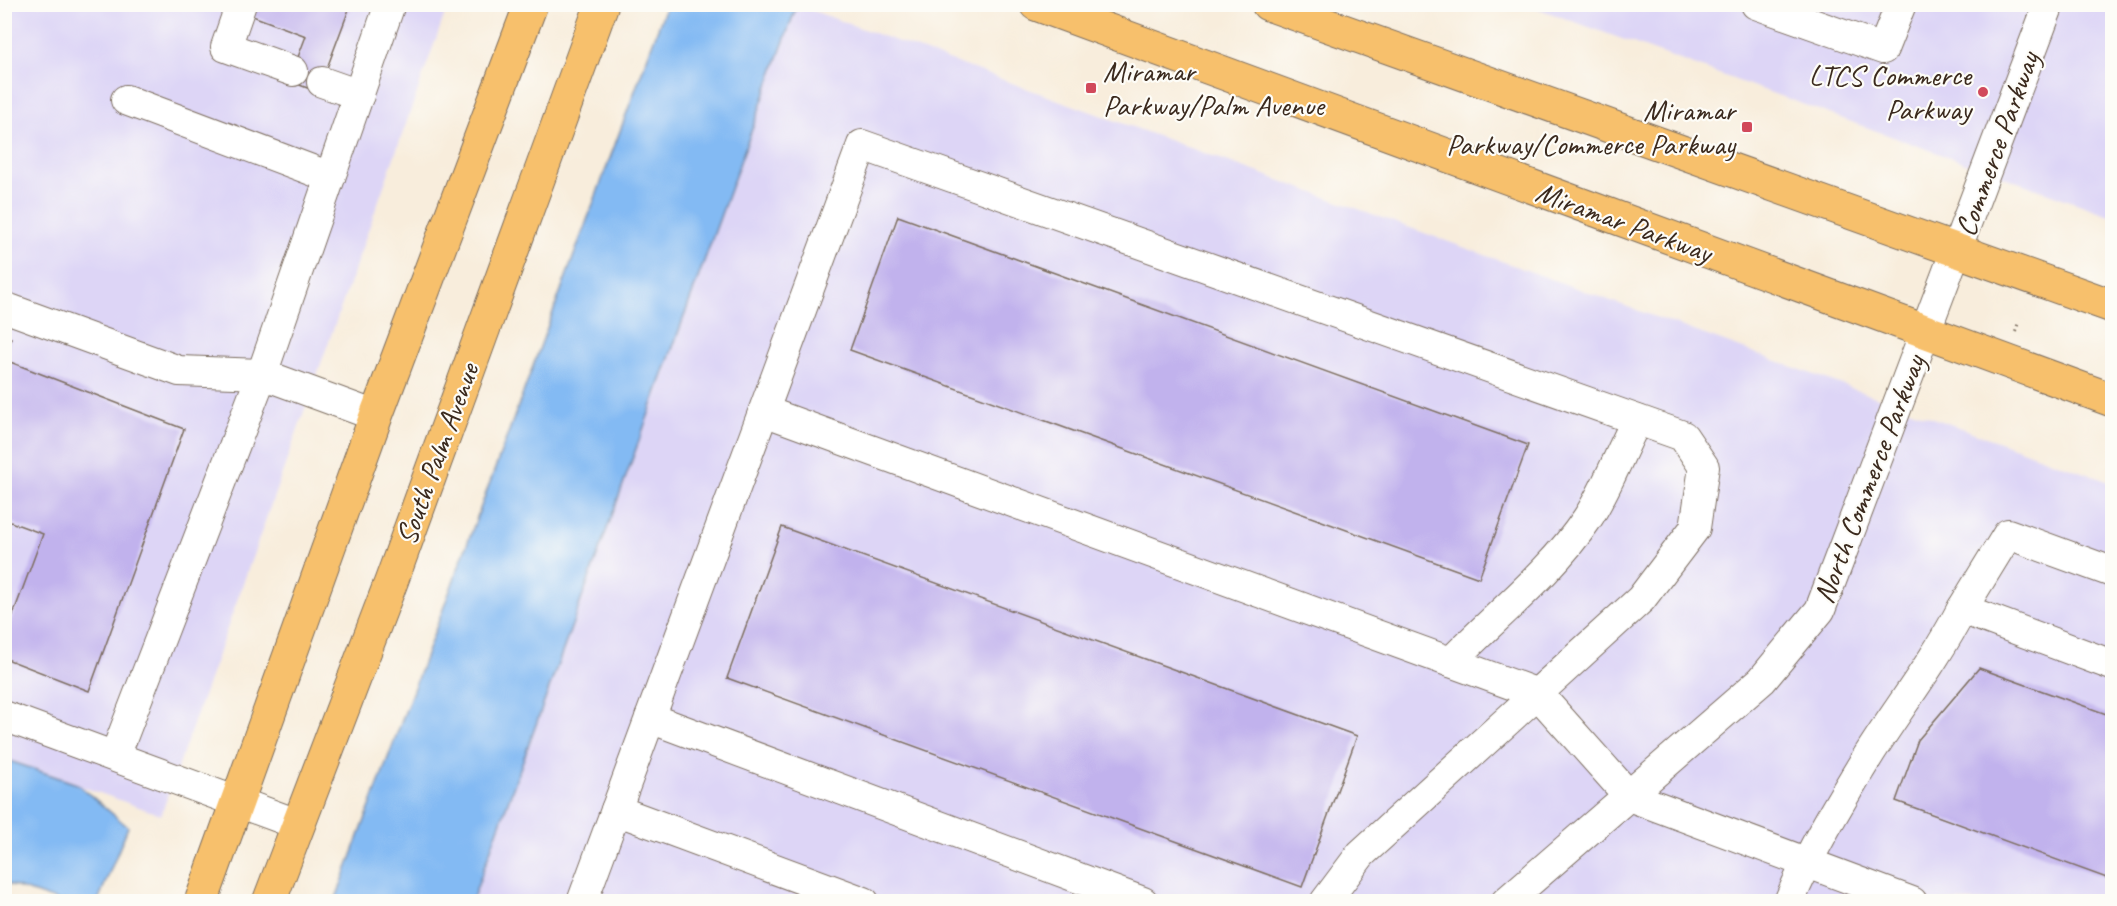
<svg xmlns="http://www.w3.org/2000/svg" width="2117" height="906" font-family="Caveat,sans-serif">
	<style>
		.built { fill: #ddd5f6 }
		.water { fill: #83baf3; stroke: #5f7288; stroke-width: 1.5 }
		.building { fill: #c1b2ed }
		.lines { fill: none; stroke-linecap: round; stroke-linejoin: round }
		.minor-casing { stroke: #7d6e60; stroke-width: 32 }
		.major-casing { stroke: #7d6e60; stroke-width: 35 }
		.path { stroke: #7d6e60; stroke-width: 4; stroke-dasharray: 1.5 4.5; stroke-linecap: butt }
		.minor { stroke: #fff; stroke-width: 30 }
		.major { stroke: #f7c06c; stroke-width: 33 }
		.poi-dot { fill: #d1495b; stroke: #fdfcf7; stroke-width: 2 }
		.labels { text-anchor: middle; stroke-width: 4.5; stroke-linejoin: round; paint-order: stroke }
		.poi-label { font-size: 30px; fill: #3b2a1e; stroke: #fdfcf7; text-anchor: end }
		.street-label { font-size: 30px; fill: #3b2a1e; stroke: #fdfcf7 }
	</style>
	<rect width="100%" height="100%" fill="#fdfcf7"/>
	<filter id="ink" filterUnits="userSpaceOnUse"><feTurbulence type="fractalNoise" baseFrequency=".0167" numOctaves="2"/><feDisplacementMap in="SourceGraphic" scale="12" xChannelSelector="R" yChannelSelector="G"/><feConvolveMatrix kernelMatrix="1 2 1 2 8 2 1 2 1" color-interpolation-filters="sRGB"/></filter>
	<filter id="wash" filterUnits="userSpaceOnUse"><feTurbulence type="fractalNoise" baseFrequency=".008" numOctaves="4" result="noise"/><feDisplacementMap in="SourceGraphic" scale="24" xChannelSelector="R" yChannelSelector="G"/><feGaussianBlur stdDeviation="1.35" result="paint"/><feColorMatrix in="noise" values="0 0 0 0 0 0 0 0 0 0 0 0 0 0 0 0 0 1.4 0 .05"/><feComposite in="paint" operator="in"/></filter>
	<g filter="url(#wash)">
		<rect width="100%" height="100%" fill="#f8eddc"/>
		<!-- built -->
		<g class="built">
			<polygon points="4,5 448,5 161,815 5,759"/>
			<polygon points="797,5 2112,483 2112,901 472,902"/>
			<polygon points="1528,5 2112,5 2112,216"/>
		</g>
		<!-- water -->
		<g class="water">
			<polygon points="667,4 797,5 472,901 335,901"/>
			<polygon points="4,759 77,784 128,827 98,901 58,901 5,883"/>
		</g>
		<g id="blocks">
			<!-- building -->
			<g class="building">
				<polygon points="254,4 351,4 318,92 289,81 306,36 250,15"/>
				<polygon points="898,216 1528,445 1479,578 850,350"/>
				<polygon points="4,336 11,338 5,357 4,357"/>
				<polygon points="5,360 184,429 89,691 4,658 4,639 43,534 5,520"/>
				<polygon points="782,527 1357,736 1302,887 727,678"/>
				<polygon points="1979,668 2112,716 2112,880 1896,801 1918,740"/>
			</g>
		</g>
	</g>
	<g filter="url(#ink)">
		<use href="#blocks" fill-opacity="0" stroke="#7d6e60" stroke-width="1.5"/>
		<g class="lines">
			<defs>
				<g id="minor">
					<polyline points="241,4 226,47 293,71"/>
					<polyline points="1756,4 1883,49 1901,4"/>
					<polyline points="322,82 359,95"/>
					<polyline points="126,100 330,177"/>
					<polyline points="4,307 179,371 262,374 390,4"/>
					<polyline points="764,411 1538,694 1629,796 1912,902"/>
					<polyline points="2112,572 2008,534 1962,609 2112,665"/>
					<path d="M1451 662C1496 615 1550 574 1587 519 1607 489 1620 452 1637 420"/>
					<polyline points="4,716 297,824"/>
					<polyline points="650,718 1143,902"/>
					<polyline points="115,756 262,374 376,416"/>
					<polyline points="616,810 864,902"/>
					<polyline points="582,902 862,145 1683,436 1704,467 1695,528 1641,599 1361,854 1325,902"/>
					<polyline points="1506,902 1762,680 1820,610 2049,4"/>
					<path d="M1789 902C1810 851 1839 803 1868 756 1899 707 1935 661 1962 609"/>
				</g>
				<g id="major">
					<polyline points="1036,4 2112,400"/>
					<polyline points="1268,4 2112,306"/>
					<polyline points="201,902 376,416 531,4"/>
					<polyline points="269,902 391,582 602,4"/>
				</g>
			</defs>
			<!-- minor casing -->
			<use href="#minor" class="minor-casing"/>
			<!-- major casing -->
			<use href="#major" class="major-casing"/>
			<!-- path -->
			<polyline class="path" points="2016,332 2019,322"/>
			<!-- minor -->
			<use href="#minor" class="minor"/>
			<!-- major -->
			<use href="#major" class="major"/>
		</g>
	</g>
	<!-- markers -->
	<g class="poi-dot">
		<rect x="1085" y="82" width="12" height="12" rx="3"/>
		<circle cx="1983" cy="92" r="6"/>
		<rect x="1741" y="121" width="12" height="12" rx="3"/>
	</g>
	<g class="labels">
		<!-- poi labels -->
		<g class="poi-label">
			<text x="1103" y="81" text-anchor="start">Miramar<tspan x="1103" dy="34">Parkway/Palm Avenue</tspan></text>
			<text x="1971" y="85">LTCS Commerce<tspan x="1971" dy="34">Parkway</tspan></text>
			<text x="1735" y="120">Miramar<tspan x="1735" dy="34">Parkway/Commerce Parkway</tspan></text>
		</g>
		<!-- street labels -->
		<g class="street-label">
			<text transform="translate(1997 144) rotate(-70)" y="10">Commerce Parkway</text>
			<text transform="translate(1624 222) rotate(20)" y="10">Miramar Parkway</text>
			<text transform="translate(437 454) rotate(-70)" y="10">South Palm Avenue</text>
			<text transform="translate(1869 479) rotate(-69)" y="10">North Commerce Parkway</text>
		</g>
	</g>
	<!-- margin -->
	<rect width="2117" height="906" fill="none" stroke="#fdfcf7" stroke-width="24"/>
</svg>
